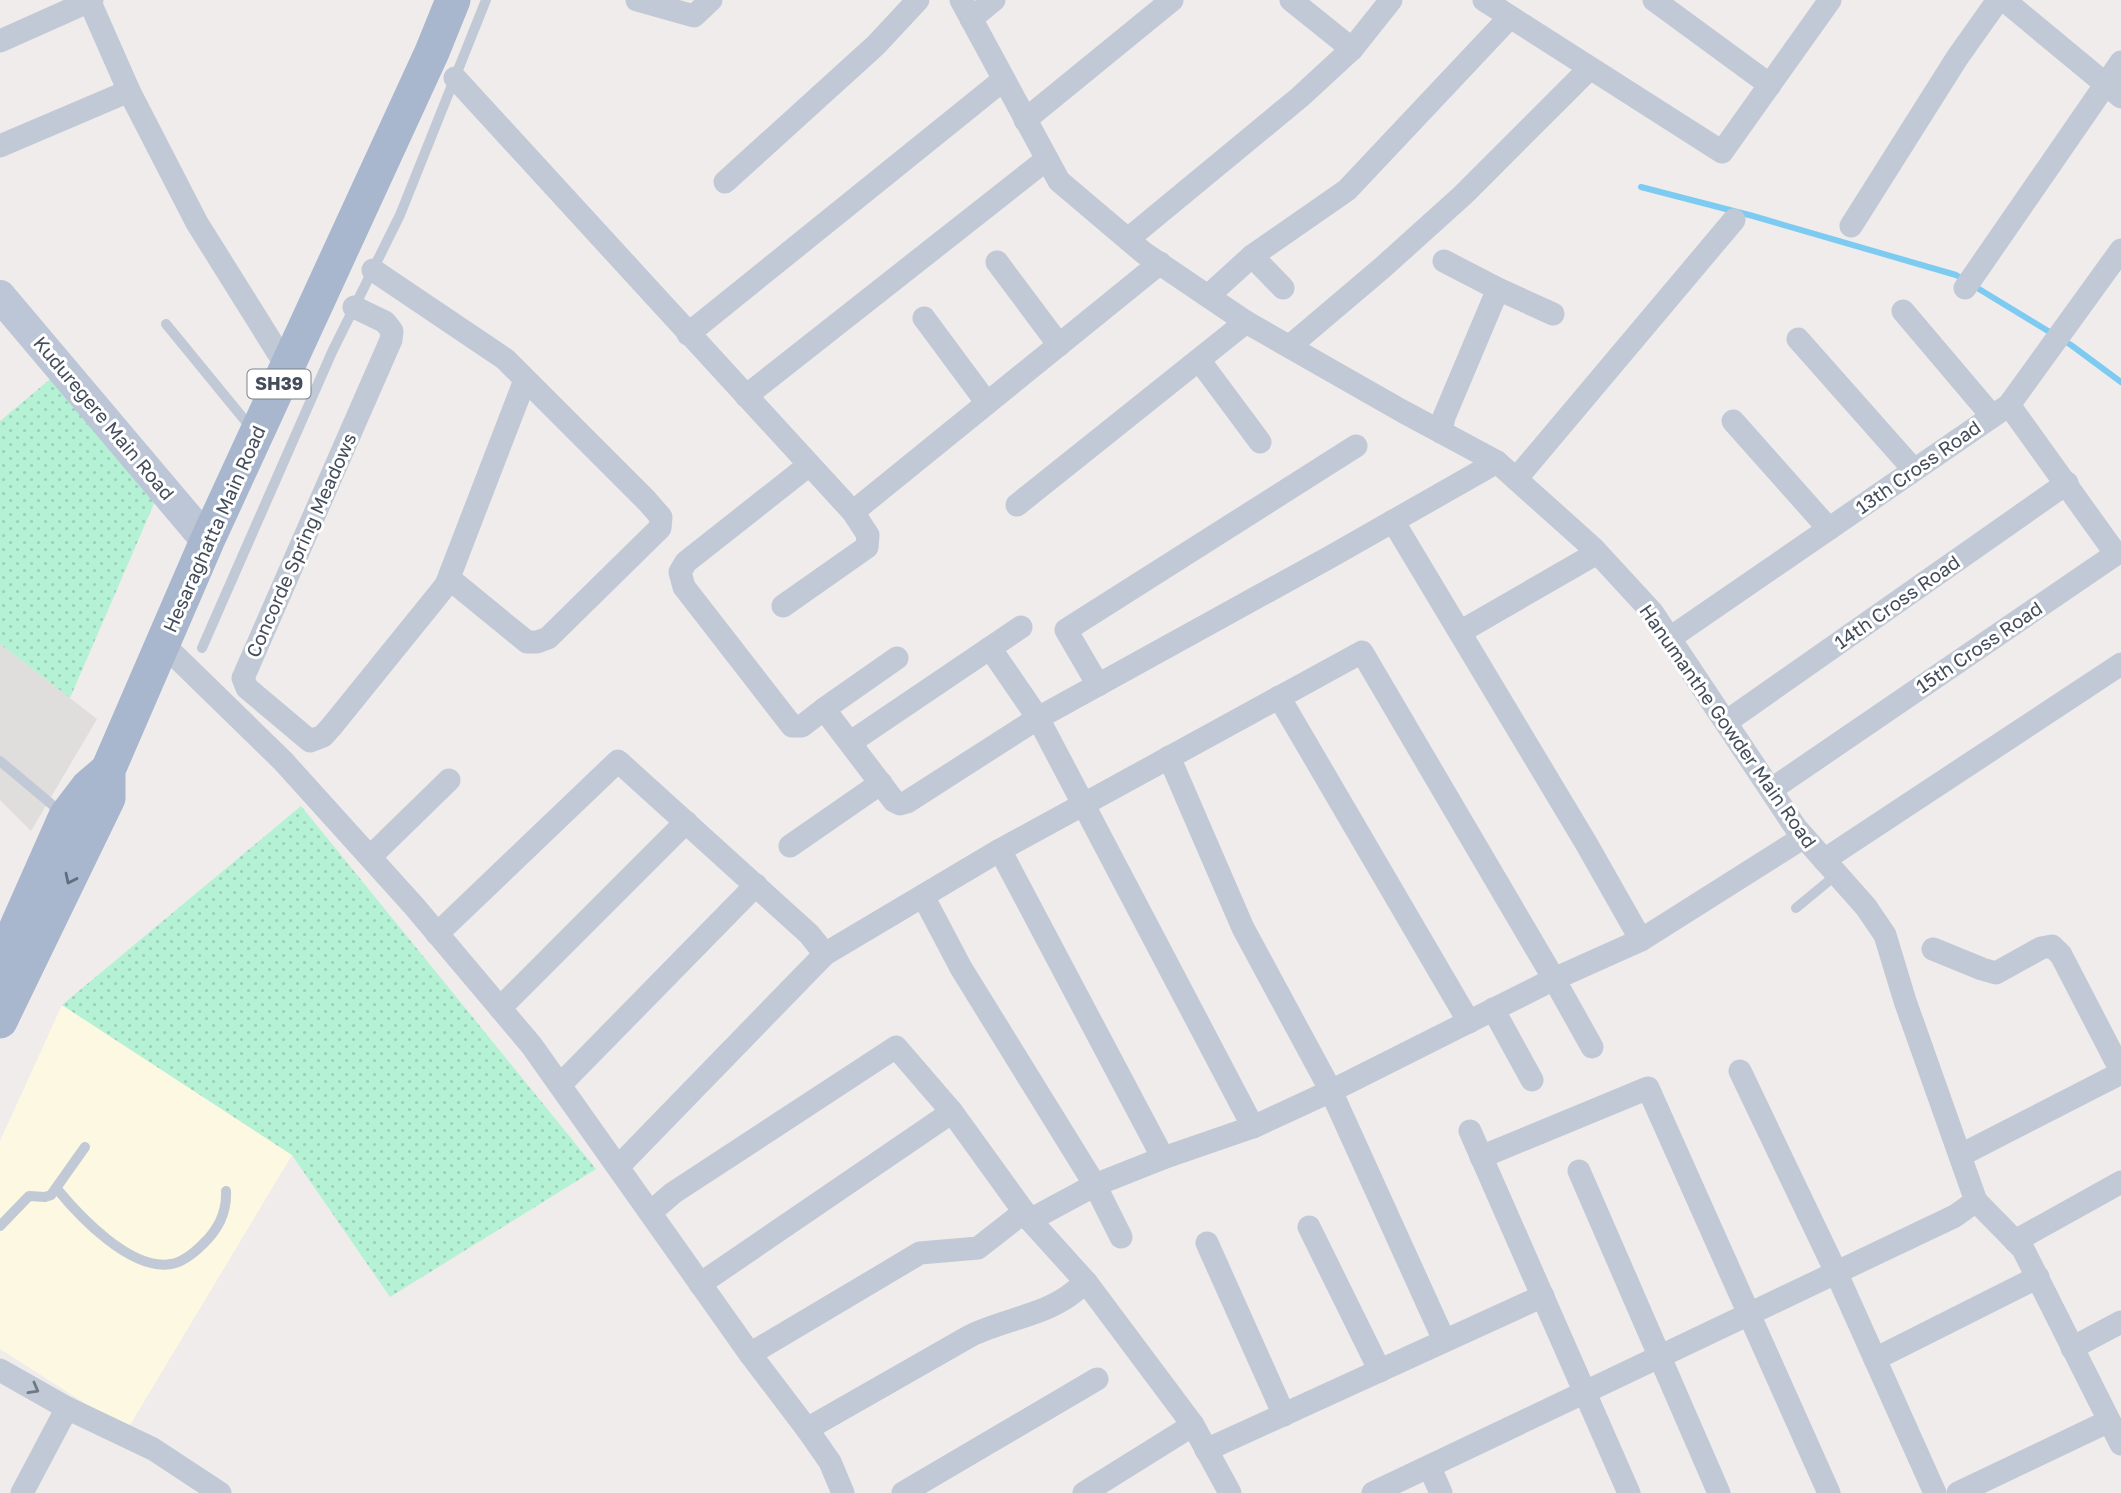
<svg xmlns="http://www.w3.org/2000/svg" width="2121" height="1493" font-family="'Golos Text',sans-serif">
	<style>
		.commercial { fill: #fdf8e1 }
		.education { fill: #e0dddd }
		.grass { fill: url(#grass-dots) }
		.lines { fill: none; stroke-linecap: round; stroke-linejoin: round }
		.stream { stroke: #7ecbf2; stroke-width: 6 }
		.lane { stroke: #c0c9d5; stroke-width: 10 }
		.street { stroke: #c0c9d5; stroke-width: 23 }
		.secondary { stroke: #bcc6d7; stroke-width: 32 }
		.primary { stroke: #a8b7ce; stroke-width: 35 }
		.oneway { stroke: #616c7d }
		.oneway2 { stroke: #6f7885 }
		.labels { text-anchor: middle; stroke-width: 6; stroke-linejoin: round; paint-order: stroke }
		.shield { fill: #fff; stroke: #7b828c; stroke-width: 2 }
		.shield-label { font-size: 18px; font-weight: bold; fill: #434c5a }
		.street-label { font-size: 19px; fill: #434c5a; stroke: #fff }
	</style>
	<defs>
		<pattern id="grass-dots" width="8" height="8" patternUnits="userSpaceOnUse" patternTransform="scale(1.75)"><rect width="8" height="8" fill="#b5f1d4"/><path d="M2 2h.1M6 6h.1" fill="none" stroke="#9dd0b8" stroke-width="1.8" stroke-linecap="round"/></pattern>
	</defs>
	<rect width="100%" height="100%" fill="#efeceb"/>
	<!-- commercial -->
	<polygon class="commercial" points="62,1005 292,1155 127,1430 0,1349 0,1141"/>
	<!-- education -->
	<polygon class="education" points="0,644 97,719 31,831 0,800"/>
	<!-- grass -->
	<g class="grass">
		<polygon points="54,376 156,499 70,698 0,644 0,421"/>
		<polygon points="301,806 596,1169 390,1297 292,1155 62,1005"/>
	</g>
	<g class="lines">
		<!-- stream -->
		<polyline class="stream" points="1641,187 1753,216 1956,275 2071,345 2121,382"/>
		<!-- lane -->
		<g class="lane">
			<polyline points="166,324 252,429"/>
			<polyline points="202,648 332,352 400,215 486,0"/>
			<polyline points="0,761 62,813"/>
			<polyline points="1796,908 1836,875"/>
			<path d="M57 1189C80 1217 131 1271 171 1264 184 1262 195 1252 203 1244 219 1229 227 1212 226 1191"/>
			<polyline points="0,1226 29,1196 45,1197 51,1195 85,1147"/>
		</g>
		<!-- street -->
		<g class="street">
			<polyline points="89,0 129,91 197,223 287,367"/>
			<polyline points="637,0 694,16 711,0"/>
			<polyline points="961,0 1059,181 1144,253 1246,322 1402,411 1497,462 1593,548 1652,612 1796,828 1866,907 1885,935 1905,1001 1976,1201 2023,1249 2121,1444"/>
			<polyline points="1291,0 1352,49"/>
			<polyline points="1484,0 1722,152 1830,0"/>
			<polyline points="1654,0 1770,85"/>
			<polyline points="2004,0 2121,97"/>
			<polyline points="971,19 994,0"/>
			<polyline points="0,41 92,0"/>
			<polyline points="455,78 853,512 868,535 867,547 783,606"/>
			<polyline points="1025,120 1172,0"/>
			<polyline points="0,146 129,91"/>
			<polyline points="725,182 876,45 918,0"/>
			<polyline points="1851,226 1957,58 1998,0"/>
			<polyline points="1128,239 1300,97 1352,49 1391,0"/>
			<polyline points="1252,256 1283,288"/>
			<polyline points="1444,261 1498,289 1553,314"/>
			<polyline points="997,262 1059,345"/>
			<polyline points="1965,288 2121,62"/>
			<polyline points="1208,296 1252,256 1347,190 1510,17"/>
			<polyline points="354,307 385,322 392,331 391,340 243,678 247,688 310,741 323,736 332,726 446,585 456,584 527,642 537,642 548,638 660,528 661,517 647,501 505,359 373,270"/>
			<polyline points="1903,311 1992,416"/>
			<polyline points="924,318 987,403"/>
			<polyline points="688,334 1003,80"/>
			<polyline points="1798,339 1914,470"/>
			<polyline points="1290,346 1382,268 1463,195 1589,69"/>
			<polyline points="1199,360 1260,442"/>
			<polyline points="746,396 1047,159"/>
			<polyline points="1733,421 1829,529"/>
			<polyline points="1441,432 1444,417 1498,289"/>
			<polyline points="809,465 686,562 680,572 684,587 792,726 802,726 824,709 894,801 900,804 907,802 1038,718 990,648"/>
			<polyline points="1516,479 1734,220"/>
			<polyline points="1017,505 1246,322"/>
			<polyline points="853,512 1160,263"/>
			<polyline points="1393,521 1586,843 1641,940 1554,979 1592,1047"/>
			<polyline points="446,585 525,380"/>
			<polyline points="1460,632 1597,553"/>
			<polyline points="1670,638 2009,405 2121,250"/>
			<polyline points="163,644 283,761 414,906 532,1046 750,1354 807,1429 830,1462 843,1493"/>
			<polyline points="1098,685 1066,630 1356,446"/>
			<polyline points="1279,697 1469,1022"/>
			<polyline points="824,709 897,658"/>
			<polyline points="1726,722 2067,483"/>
			<polyline points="851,742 1021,627"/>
			<polyline points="1169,757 1243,928 1331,1091 1444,1340"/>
			<polyline points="1772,789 2116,554 2009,405"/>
			<polyline points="790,846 881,783"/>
			<polyline points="1000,850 1362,652 1554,979 1331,1091 1253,1127 1038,718 1330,557 1497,462"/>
			<polyline points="370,857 449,780"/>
			<polyline points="1824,860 2121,664"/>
			<polyline points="923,896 961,968 1095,1185 1121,1237"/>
			<polyline points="437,934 618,761 809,934 825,954"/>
			<polyline points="1641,940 1804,837"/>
			<polyline points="1933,949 1982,969 1996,973 2041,948 2052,946 2061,955 2121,1071"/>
			<polyline points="500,1008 686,822"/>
			<polyline points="1493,1009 1532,1080"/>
			<polyline points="1740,1071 1836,1272 1935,1493"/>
			<polyline points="560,1085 756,885"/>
			<polyline points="1470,1131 1629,1493"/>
			<polyline points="1961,1155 2121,1073"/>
			<polyline points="1481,1157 1648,1088 1829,1493"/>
			<polyline points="1163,1158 1253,1127"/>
			<polyline points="618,1167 825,954 1000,850 1163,1158 1095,1185 1030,1220"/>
			<polyline points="1579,1171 1719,1493"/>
			<polyline points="651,1212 673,1193 896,1047 952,1112 1030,1220 1086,1282 1193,1425 1230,1493"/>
			<polyline points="1309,1227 1380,1371"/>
			<polyline points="2015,1241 2121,1182"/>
			<polyline points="1207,1243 1284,1415"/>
			<polyline points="700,1284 952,1112"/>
			<polyline points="2072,1348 2121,1322"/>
			<polyline points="750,1354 920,1253 978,1248 1024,1212"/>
			<polyline points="1875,1359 2038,1277"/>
			<polyline points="0,1370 67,1408 153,1449 220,1493"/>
			<path d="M807 1429 970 1336C1000 1321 1035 1317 1064 1299 1072 1294 1079 1288 1086 1282"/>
			<polyline points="1206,1450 1543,1296"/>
			<polyline points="1430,1468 1441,1493"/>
			<polyline points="22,1493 67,1408"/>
			<polyline points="903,1493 1097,1379"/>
			<polyline points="1084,1493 1193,1425"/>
			<polyline points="1373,1493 1955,1216 1976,1201"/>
			<polyline points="1958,1493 2109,1421"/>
		</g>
		<!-- secondary -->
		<polyline class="secondary" points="0,296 207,541"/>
		<!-- primary -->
		<g class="primary">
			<polyline points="0,965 66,816 88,787 108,770"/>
			<polyline points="0,1021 108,798 108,770 207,541 432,52 453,0"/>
		</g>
	</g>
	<!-- one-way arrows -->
	<defs><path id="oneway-chevron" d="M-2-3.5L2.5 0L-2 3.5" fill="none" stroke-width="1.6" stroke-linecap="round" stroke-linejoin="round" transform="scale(1.75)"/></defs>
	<use class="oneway" href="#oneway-chevron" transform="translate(70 879) rotate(116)"/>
	<use class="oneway2" href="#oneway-chevron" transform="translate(34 1389) rotate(29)"/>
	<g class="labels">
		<!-- shield labels -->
		<rect class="shield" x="247.5" y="369.5" width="63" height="29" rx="5"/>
		<g class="shield-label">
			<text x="279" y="390">SH39</text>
		</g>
		<!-- street labels -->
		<g class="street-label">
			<text transform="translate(104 418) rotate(50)" y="7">Kuduregere Main Road</text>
			<text transform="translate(1918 467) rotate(-35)" y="7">13th Cross Road</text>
			<text transform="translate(214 529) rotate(-66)" y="7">Hesaraghatta Main Road</text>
			<text transform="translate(301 545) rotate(-66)" y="7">Concorde Spring Meadows</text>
			<text transform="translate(1897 602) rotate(-35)" y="7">14th Cross Road</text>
			<text transform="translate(1979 647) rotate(-34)" y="7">15th Cross Road</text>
			<text transform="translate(1728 726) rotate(55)" y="7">Hanumanthe Gowder Main Road</text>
		</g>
	</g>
</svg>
